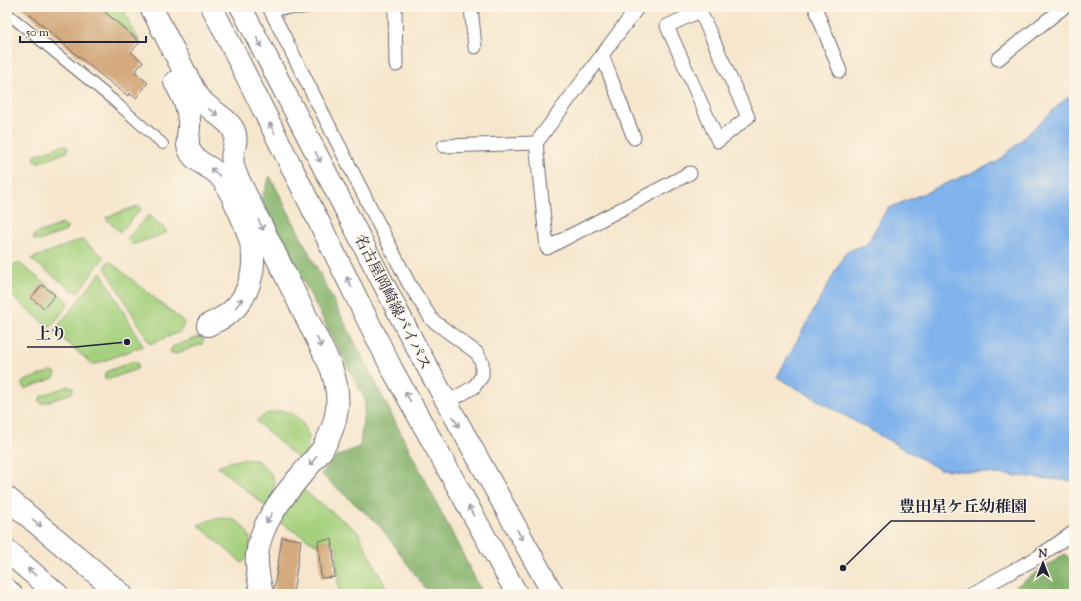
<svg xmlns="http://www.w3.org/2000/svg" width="1081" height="601" font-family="'Sorts Mill Goudy','Noto Serif JP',serif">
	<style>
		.green { fill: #a5d07d; stroke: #64795c }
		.forest { fill: #84b26c; stroke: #536a54 }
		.water { fill: #80b2ec; stroke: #516a94 }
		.building { fill: #d3a97d }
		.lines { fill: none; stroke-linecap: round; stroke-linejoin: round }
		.pedestrian-casing { stroke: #6c676e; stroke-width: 12 }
		.minor-casing { stroke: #6c676e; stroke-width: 15 }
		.primary-casing { stroke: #6c676e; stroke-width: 23 }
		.motorway-casing { stroke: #6c676e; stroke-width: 24 }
		.pedestrian { stroke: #fff; stroke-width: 10 }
		.minor { stroke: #fff; stroke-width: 13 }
		.primary { stroke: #fff; stroke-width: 21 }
		.motorway { stroke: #fff; stroke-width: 22 }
		.oneway { stroke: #9c9ca7 }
		.labels { text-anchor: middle; stroke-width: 3; stroke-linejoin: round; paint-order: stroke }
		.street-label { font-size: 15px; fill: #22223b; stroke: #fcf5e5 }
		.leader { fill: none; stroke: #22223b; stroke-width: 1.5 }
		.callout-dot { fill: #22223b; stroke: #fcf5e5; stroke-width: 1.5 }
		.callout-label { font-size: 16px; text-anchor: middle; font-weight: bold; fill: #22223b; stroke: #fcf5e5; stroke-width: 3; stroke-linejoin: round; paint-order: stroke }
	</style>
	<rect width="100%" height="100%" fill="#fcf5e5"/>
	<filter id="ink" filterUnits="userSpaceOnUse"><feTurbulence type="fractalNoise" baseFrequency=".025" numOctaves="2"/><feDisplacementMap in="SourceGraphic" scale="8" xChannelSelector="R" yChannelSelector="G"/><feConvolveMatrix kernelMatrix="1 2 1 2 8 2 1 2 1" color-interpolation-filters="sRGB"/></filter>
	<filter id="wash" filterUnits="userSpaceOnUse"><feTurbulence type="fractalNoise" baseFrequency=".012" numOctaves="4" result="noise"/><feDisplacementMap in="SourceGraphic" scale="16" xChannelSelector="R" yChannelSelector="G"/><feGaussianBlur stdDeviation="0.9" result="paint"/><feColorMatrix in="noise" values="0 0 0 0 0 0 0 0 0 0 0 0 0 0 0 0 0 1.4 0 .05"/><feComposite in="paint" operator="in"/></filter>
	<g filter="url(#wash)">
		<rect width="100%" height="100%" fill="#f6e6cd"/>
		<!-- green -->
		<g class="green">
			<polygon points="99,7 122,7 140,42"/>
			<polygon points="63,145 68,147 67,152 40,162 37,162 34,161 36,155"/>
			<polygon points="135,207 140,206 142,208 120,232 106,219 107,217"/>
			<polygon points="149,215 166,230 166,233 135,244 132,244 127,239"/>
			<polygon points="62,224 67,226 66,231 39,241 33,239 35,234"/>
			<polygon points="82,240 104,257 79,291 75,291 72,290 31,259 77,241"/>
			<polygon points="109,261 178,317 184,322 183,327 180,332 150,344 105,267"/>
			<polygon points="19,263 68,301 68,305 50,328 7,292 7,267"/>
			<polygon points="101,272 143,346 96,364 92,364 54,331"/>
			<polygon points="199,337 204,339 202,344 175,354 170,352 172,347"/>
			<polygon points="133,361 138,364 137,369 110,379 106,379 104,377 106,372"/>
			<polygon points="51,371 56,373 54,378 27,388 24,388 22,386 22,383 24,381"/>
			<polygon points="68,386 73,388 72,393 45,403 41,403 39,401 41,396"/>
			<polygon points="281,411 292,413 302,422 309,436 308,450 301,461 256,421 266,414"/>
			<path d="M243 459C247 460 252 459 256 460 259 461 261 464 264 466 278 477 277 494 268 508L218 467 229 462Z"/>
			<polygon points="303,490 358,532 389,594 339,594 336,547 319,546 277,521"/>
			<path d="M224 518C228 519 233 519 236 521 252 529 256 552 242 563L198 525 210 520Z"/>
		</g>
		<!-- forest -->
		<g class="forest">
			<polygon points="270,176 483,594 429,594 425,588 379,525 321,474 336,457 360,446 365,400 261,200"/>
			<polygon points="1065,554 1074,563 1074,594 1012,594 1010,590"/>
		</g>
		<!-- water -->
		<polygon class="water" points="1074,94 1073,481 939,469 777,377 846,252 867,244 887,209 999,161 1064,100"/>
		<g id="blocks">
			<!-- building -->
			<g class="building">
				<polygon points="21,7 99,7 140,42 131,52 143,62 135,72 148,83 136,98 129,93 128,96 92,68"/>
				<polygon points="42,285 55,295 44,308 31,298"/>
				<polygon points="282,537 301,540 293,594 274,594 274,589"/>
				<polygon points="332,539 335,577 321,578 318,541"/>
			</g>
		</g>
	</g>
	<g filter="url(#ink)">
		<use href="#blocks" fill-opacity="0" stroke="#6c676e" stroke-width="1"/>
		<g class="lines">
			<defs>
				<polyline id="pedestrian" points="7,13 113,100 163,144"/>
				<g id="minor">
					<polyline points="269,7 408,282 432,320 477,353 482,363 482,376 474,387 446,403"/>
					<polyline points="395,7 396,65"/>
					<polyline points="471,7 475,47"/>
					<polyline points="638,7 536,143 547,248 690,173"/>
					<polyline points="698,7 700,11 748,117 718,141 667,26 700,11"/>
					<polyline points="815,7 840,71"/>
					<polyline points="270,8 303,7"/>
					<polyline points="602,55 634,138"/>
					<polyline points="998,59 1064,7"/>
					<polyline points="444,146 536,143"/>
					<polyline points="971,594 1038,557 1074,532"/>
				</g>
				<g id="primary">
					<polyline points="212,7 392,369 517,594"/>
					<polyline points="241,7 414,343 553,594"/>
				</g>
				<g id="motorway">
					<path d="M151 7 197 96C207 109 229 119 234 131 237 139 235 144 233 152 231 161 234 170 237 177L331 367C342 398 339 421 322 450 298 480 261 515 257 555 256 568 259 581 262 594"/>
					<path d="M175 82C182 95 189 107 189 122 190 132 185 142 190 151 195 163 211 166 220 176 229 187 234 200 240 213 245 224 250 235 252 248 256 269 249 294 234 309 227 316 217 321 208 325"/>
					<polyline points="7,498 121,594"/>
					<polyline points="7,551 57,594"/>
					<polyline points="7,590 11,594"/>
				</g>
			</defs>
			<!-- pedestrian casing -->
			<use href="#pedestrian" class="pedestrian-casing"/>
			<!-- minor casing -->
			<use href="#minor" class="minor-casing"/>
			<!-- primary casing -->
			<use href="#primary" class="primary-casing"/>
			<!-- motorway casing -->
			<use href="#motorway" class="motorway-casing"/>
			<!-- pedestrian -->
			<use href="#pedestrian" class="pedestrian"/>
			<!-- minor -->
			<use href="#minor" class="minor"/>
			<!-- primary -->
			<use href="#primary" class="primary"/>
			<!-- motorway -->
			<use href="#motorway" class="motorway"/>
		</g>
		<!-- one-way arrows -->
		<defs><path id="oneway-shaft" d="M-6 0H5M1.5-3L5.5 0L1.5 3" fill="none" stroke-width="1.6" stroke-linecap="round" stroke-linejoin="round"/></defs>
		<g class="oneway">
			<use href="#oneway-shaft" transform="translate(259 42) rotate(63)"/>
			<use href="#oneway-shaft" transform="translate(213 112) rotate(36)"/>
			<use href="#oneway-shaft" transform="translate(272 128) rotate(-117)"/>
			<use href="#oneway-shaft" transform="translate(318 157) rotate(63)"/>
			<use href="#oneway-shaft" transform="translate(215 172) rotate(-138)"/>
			<use href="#oneway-shaft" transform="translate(261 225) rotate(64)"/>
			<use href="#oneway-shaft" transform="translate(349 282) rotate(-117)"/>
			<use href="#oneway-shaft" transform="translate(239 303) rotate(-54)"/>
			<use href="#oneway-shaft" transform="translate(319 342) rotate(64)"/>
			<use href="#oneway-shaft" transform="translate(408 397) rotate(-119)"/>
			<use href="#oneway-shaft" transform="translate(456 422) rotate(61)"/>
			<use href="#oneway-shaft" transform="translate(313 461) rotate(129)"/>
			<use href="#oneway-shaft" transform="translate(471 511) rotate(-119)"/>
			<use href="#oneway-shaft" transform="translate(269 518) rotate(120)"/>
			<use href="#oneway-shaft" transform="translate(37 523) rotate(40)"/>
			<use href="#oneway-shaft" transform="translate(520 535) rotate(61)"/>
			<use href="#oneway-shaft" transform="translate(32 572) rotate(-140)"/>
		</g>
	</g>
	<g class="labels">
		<!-- street labels -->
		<g class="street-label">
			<text transform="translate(393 302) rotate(63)" y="5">名古屋岡崎線バイパス</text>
		</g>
	</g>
	<!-- callouts -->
	<path class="leader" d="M127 342L75 347H27M843 568L891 521H1035"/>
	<g class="callout-dot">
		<circle cx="127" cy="342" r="4"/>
		<circle cx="843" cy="568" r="4"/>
	</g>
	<g class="callout-label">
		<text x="51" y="339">上り</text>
		<text x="963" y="512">豊田星ケ丘幼稚園</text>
	</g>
	<!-- margin -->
	<rect width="1081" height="601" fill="none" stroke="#fcf5e5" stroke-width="24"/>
	<!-- north arrow -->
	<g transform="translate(1043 563)" stroke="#fcf5e5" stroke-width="3" paint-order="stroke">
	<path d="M0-3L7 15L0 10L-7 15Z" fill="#22223b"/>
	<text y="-6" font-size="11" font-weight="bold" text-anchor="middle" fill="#22223b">N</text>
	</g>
	<!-- scale -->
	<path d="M20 36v6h126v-6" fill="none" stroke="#22223b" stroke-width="2"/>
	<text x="26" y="36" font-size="12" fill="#22223b" stroke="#fcf5e5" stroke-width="3" paint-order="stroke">50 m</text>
</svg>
